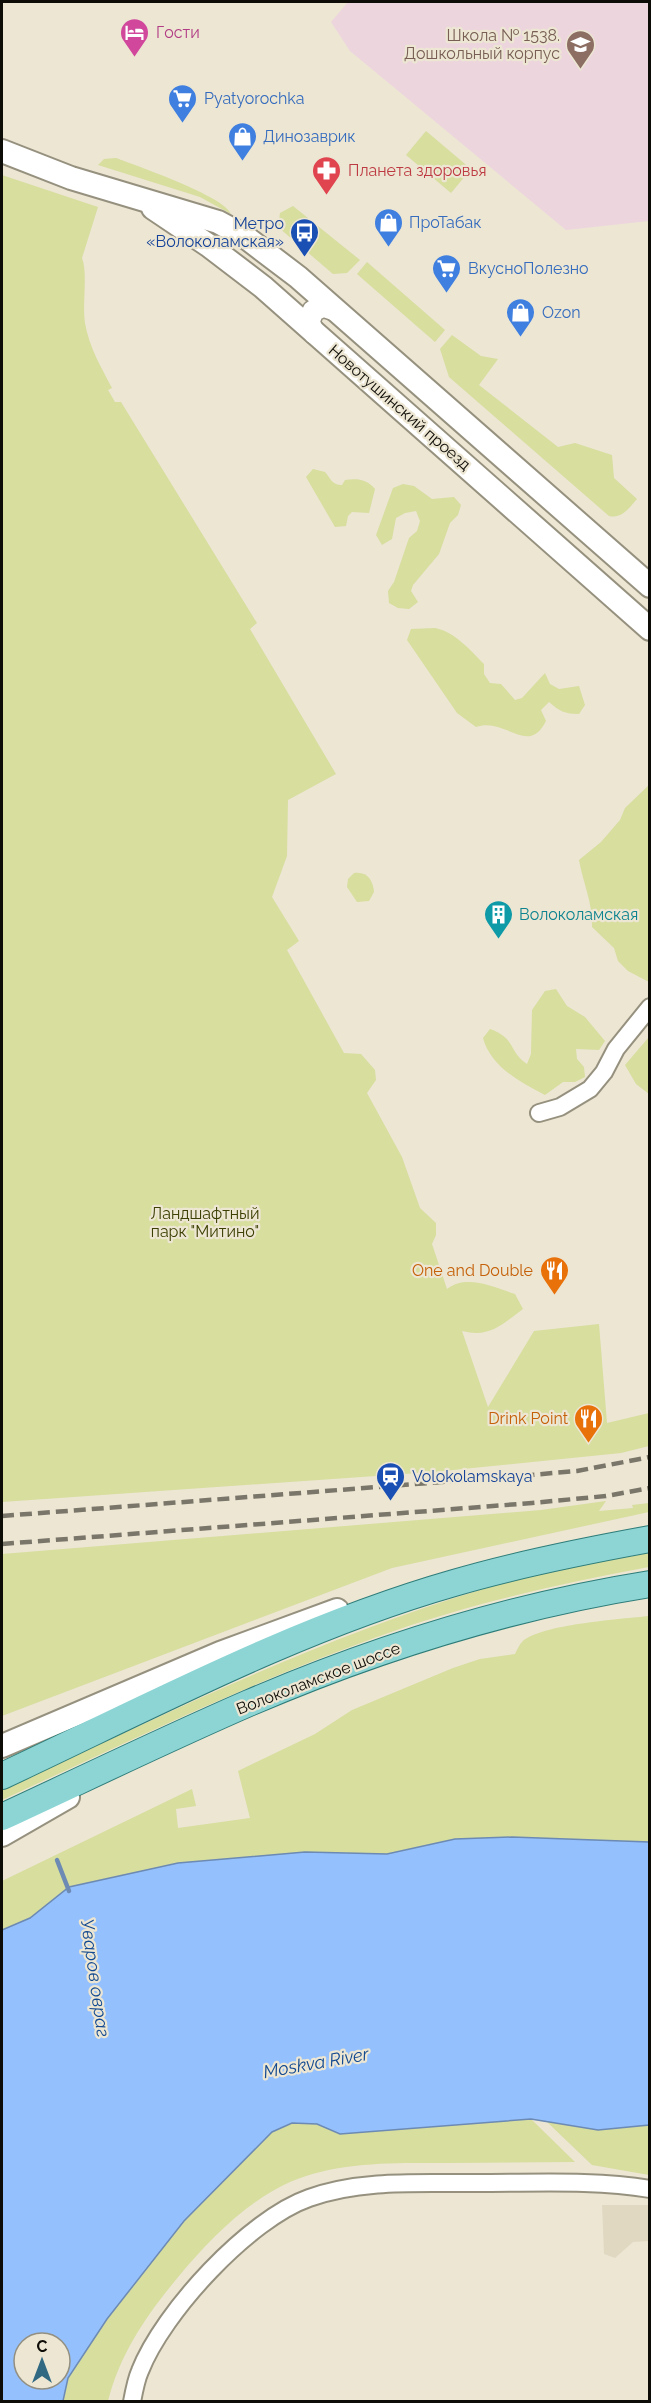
<svg xmlns="http://www.w3.org/2000/svg" width="651" height="2403" font-family="Raleway,sans-serif">
	<style>
		.commercial { fill: #e1d8c2 }
		.education { fill: #edd5de }
		.green { fill: #d7de9e }
		.water { fill: #94c0fd; stroke: #6c8ab3; stroke-width: 1.5; fill-rule: evenodd }
		.lines { fill: none; stroke-linecap: round; stroke-linejoin: round }
		.stream { stroke: #6c8ab3; stroke-width: 4.5 }
		.minor-casing { stroke: #96917f; stroke-width: 20 }
		.tertiary-casing { stroke: #96917f; stroke-width: 24 }
		.secondary-casing { stroke: #96917f; stroke-width: 26 }
		.primary-casing { stroke: #2e7c79; stroke-width: 28 }
		.minor { stroke: #fff; stroke-width: 16 }
		.tertiary { stroke: #fff; stroke-width: 21 }
		.secondary { stroke: #fff; stroke-width: 22 }
		.primary { stroke: #8cd5d4; stroke-width: 26 }
		.rail { stroke: #7a766a; stroke-width: 4.5; stroke-dasharray: 12 6; stroke-linecap: butt }
		.labels { text-anchor: middle; stroke-width: 4.5; stroke-linejoin: round; paint-order: stroke }
		.hotel-label { font-size: 16px; fill: #b23c85; stroke: #ece6d3; text-anchor: start }
		.education-label { font-size: 16px; fill: #785e54; stroke: #ece6d3; text-anchor: end }
		.shop-label { font-size: 16px; fill: #366cbe; stroke: #ece6d3; text-anchor: start }
		.health-label { font-size: 16px; fill: #be3a42; stroke: #ece6d3; text-anchor: start }
		.transit-label { font-size: 16px; fill: #164399; stroke: #ece6d3; text-anchor: end }
		.street-label { font-size: 16px; fill: #0e0c06; stroke: #ece6d3 }
		.culture-label { font-size: 16px; fill: #0d838f; stroke: #ece6d3; text-anchor: start }
		.park-label { font-size: 16px; fill: #3c4003; stroke: #ece6d3 }
		.food-label { font-size: 16px; fill: #c56008; stroke: #ece6d3; text-anchor: end }
		.water-label { font-size: 18px; font-style: italic; fill: #124990; stroke: #ece6d3 }
	</style>
	<rect width="100%" height="100%" fill="#ece6d3"/>
	<!-- commercial -->
	<polygon class="commercial" points="602,2205 649,2205 649,2241 633,2242 615,2258 604,2254"/>
	<!-- education -->
	<polygon class="education" points="348,2 649,2 649,221 566,230 350,51 331,22"/>
	<!-- green -->
	<g class="green">
		<polygon points="426,131 471,169 451,193 406,155"/>
		<path d="M116 158C137 166 224 196 231 214L200 197 98 165 104 159Z"/>
		<path d="M2 175 98 207 82 258C88 273 82 304 85 323 89 347 101 367 112 388L108 390 115 402H121L257 623 250 629 336 774 288 800 287 856 272 897 299 941 287 950 344 1053 361 1054 375 1070 376 1080 367 1093 402 1157 420 1208 436 1223V1235L432 1244 447 1289C467 1274 493 1287 515 1294L523 1309C501 1325 490 1338 462 1331L488 1407 534 1331 599 1324 607 1423 649 1413V1446L621 1453 433 1472 2 1502Z"/>
		<polygon points="293,206 360,260 347,273 333,274 278,227 280,213"/>
		<polygon points="367,262 445,330 435,342 357,274"/>
		<path d="M452 335 481 356 498 359 479 385 558 447 575 443 612 455 614 478 637 499C629 508 622 519 609 516L449 377 440 349Z"/>
		<path d="M313 469 325 472C331 479 332 485 342 485L345 480C357 478 367 479 375 489L369 513 352 512 348 516 346 526 335 527 306 477Z"/>
		<polygon points="403,484 414,486 432,499 454,497 461,505 458,515 450,523 439,554 413,585 411,591 418,602 409,609 398,608 389,603 388,591 394,582 409,538 417,531 420,521 416,511 405,513 396,518 392,539 382,545 376,535 393,488"/>
		<path d="M435 628C455 632 469 649 484 664V674L490 683 501 684 515 700 522 698 545 673 550 684 559 689 579 686 585 705 579 714C565 714 559 711 549 702L541 710 546 721C528 757 506 717 476 727L457 713 407 640 411 629Z"/>
		<path d="M649 785V982L628 971 618 961 614 948 592 927C593 903 583 883 579 860L601 842 620 820 625 808Z"/>
		<path d="M354 873C367 871 373 880 374 892L369 901 357 902 347 887 348 879Z"/>
		<path d="M556 989 567 1006 585 1017 605 1041 599 1050 576 1049 577 1059 584 1067 585 1077 575 1082H563L545 1095C520 1082 491 1067 483 1038L490 1029C516 1038 508 1051 527 1064L531 1054 532 1010 545 991Z"/>
		<polygon points="649,1037 649,1094 636,1084 625,1065"/>
		<polygon points="606,1501 599,1511 633,1508 632,1505 649,1503 649,1512 392,1568 2,1716 2,1554 541,1510"/>
		<path d="M649 1553V1567C557 1584 465 1605 377 1637 248 1683 125 1743 2 1800V1790C159 1717 314 1640 480 1590 536 1573 593 1563 649 1553Z"/>
		<path d="M649 1616V1842L512 1837 455 1839 387 1854 305 1852 178 1863 69 1887 30 1918 2 1930V1881L192 1789 196 1806 176 1809 178 1828 250 1818 238 1771 315 1734 352 1710 453 1668 480 1659 515 1654C517 1650 519 1645 522 1642 540 1624 623 1619 649 1616Z"/>
		<path d="M531 2119 575 2162C532 2162 490 2163 447 2163 396 2163 338 2161 290 2182 247 2201 209 2240 179 2276 148 2313 120 2353 108 2401L63 2402 68 2378 107 2319 184 2221 272 2132 291 2123 317 2124 340 2134Z"/>
		<polygon points="546,2121 598,2130 649,2125 649,2175 592,2165"/>
	</g>
	<!-- water -->
	<path class="water" d="M512 1837 649 1842V2125L598 2130 531 2119 340 2134 317 2124 292 2123 272 2132 184 2221 107 2319 68 2378 63 2401H2V1930L30 1918 69 1887 178 1863 305 1852 387 1854 455 1839ZM24 2343H60V2379H24Z"/>
	<g class="lines">
		<!-- stream -->
		<polyline class="stream" points="57,1860 69,1891"/>
		<defs>
			<g id="minor">
				<polyline points="539,1113 560,1107 590,1089 604,1072 616,1049 650,1007"/>
				<path d="M132 2402C134 2391 136 2380 140 2371 163 2312 249 2219 309 2198 364 2178 428 2184 486 2183 540 2183 595 2180 650 2189"/>
			</g>
			<polyline id="tertiary" points="314,333 309,322 313,311 323,306 335,310"/>
			<g id="secondary">
				<polyline points="2,151 71,178 218,222 244,236 298,277 650,586"/>
				<polyline points="153,208 208,245 263,287 650,629"/>
				<polyline points="2,1746 220,1653 337,1610"/>
				<polyline points="2,1835 68,1797"/>
			</g>
			<g id="primary">
				<path d="M2 1776C149 1707 297 1628 454 1583 518 1564 584 1551 650 1539"/>
				<path d="M2 1817C84 1779 166 1739 249 1703 377 1648 512 1606 650 1584"/>
			</g>
		</defs>
		<!-- minor casing -->
		<use href="#minor" class="minor-casing"/>
		<!-- tertiary casing -->
		<use href="#tertiary" class="tertiary-casing"/>
		<!-- secondary casing -->
		<use href="#secondary" class="secondary-casing"/>
		<!-- primary casing -->
		<use href="#primary" class="primary-casing"/>
		<!-- minor -->
		<use href="#minor" class="minor"/>
		<!-- tertiary -->
		<use href="#tertiary" class="tertiary"/>
		<!-- secondary -->
		<use href="#secondary" class="secondary"/>
		<!-- primary -->
		<use href="#primary" class="primary"/>
		<!-- rail -->
		<g class="rail">
			<polyline points="2,1516 507,1477 577,1471 650,1457"/>
			<polyline points="2,1544 532,1503 606,1496 650,1488"/>
		</g>
	</g>
	<!-- icons -->
	<defs>
		<symbol id="hotel-pin" viewBox="-11 -11 22 30"><path d="M0 17L-7.5 6A9.5 9.5 0 1 1 7.5 6Z" fill="#d1479c" stroke="#ece6d3"/><path d="M-6-4.5h1.5V1H6V5H4.5V3h-9V5H-6ZM-4 0a1.8 1.8 0 1 1 3.6 0ZM.5 0V-2.5h3Q6-2.5 6 0Z" fill="#fff"/></symbol>
		<symbol id="school-pin" viewBox="-11 -11 22 30"><path d="M0 17L-7.5 6A9.5 9.5 0 1 1 7.5 6Z" fill="#8d6e63" stroke="#ece6d3"/><path d="M0-5L7-2L0 1L-7-2ZM-4 1L0 2.5L4 1V4Q0 6-4 4Z" fill="#fff"/></symbol>
		<symbol id="supermarket-pin" viewBox="-11 -11 22 30"><path d="M0 17L-7.5 6A9.5 9.5 0 1 1 7.5 6Z" fill="#3f7fe0" stroke="#ece6d3"/><path d="M-6-5.5h2.5l.6 2H6L4.5 2H-2.5L-4.4-4H-6ZM-1.5 3.2a1.3 1.3 0 1 0 .1 0ZM3 3.2a1.3 1.3 0 1 0 .1 0Z" fill="#fff"/></symbol>
		<symbol id="shop-pin" viewBox="-11 -11 22 30"><path d="M0 17L-7.5 6A9.5 9.5 0 1 1 7.5 6Z" fill="#3f7fe0" stroke="#ece6d3"/><path d="M-5-2.5h2.3a2.7 3.5 0 0 1 5.4 0H5L5.5 6h-11ZM-1.5-2.5h3a1.5 2.3 0 0 0-3 0Z" fill="#fff"/></symbol>
		<symbol id="pharmacy-pin" viewBox="-11 -11 22 30"><path d="M0 17L-7.5 6A9.5 9.5 0 1 1 7.5 6Z" fill="#e0444e" stroke="#ece6d3"/><path d="M-2-6h4v4h4v4h-4v4h-4v-4h-4v-4h4Z" fill="#fff"/></symbol>
		<symbol id="bus-pin" viewBox="-11 -11 22 30"><path d="M0 17L-7.5 6A9.5 9.5 0 1 1 7.5 6Z" fill="#1a4fb4" stroke="#ece6d3"/><path d="M-5-6H5V4H4V6H2V4H-2V6H-4V4H-5ZM-3.5-4V0h7V-4ZM-3.5 1.2v1.5H-2V1.2ZM2 1.2v1.5H3.5V1.2Z" fill="#fff"/></symbol>
		<symbol id="building-pin" viewBox="-11 -11 22 30"><path d="M0 17L-7.5 6A9.5 9.5 0 1 1 7.5 6Z" fill="#0f9aa8" stroke="#ece6d3"/><path d="M-4-6H4V6H1V3H-1V6H-4ZM-2.5-4.3h1.7v1.8h-1.7ZM.8-4.3h1.7v1.8H.8ZM-2.5-1h1.7V.8h-1.7ZM.8-1h1.7V.8H.8Z" fill="#fff"/></symbol>
		<symbol id="restaurant-pin" viewBox="-11 -11 22 30"><path d="M0 17L-7.5 6A9.5 9.5 0 1 1 7.5 6Z" fill="#e8710a" stroke="#ece6d3"/><path d="M-5-6h1v4h1v-4h1v4h1v-4h1v5L-1.5 .5V6h-2V.5L-5-1ZM5-6V6H3V1.5H1.5Q1.5-4 5-6Z" fill="#fff"/></symbol>
		<symbol id="station-pin" viewBox="-11 -11 22 30"><path d="M0 17L-7.5 6A9.5 9.5 0 1 1 7.5 6Z" fill="#1a4fb4" stroke="#ece6d3"/><path d="M-3-6H3Q5-6 5-4V2Q5 4 3 4L4.5 6H3L1.5 4h-3L-3 6H-4.5L-3 4Q-5 4-5 2V-4Q-5-6-3-6ZM-3.5-4v3h7v-3ZM-3.5 1v1.5H-2V1ZM2 1v1.5H3.5V1Z" fill="#fff"/></symbol>
	</defs>
	<g fill-rule="evenodd">
		<use href="#hotel-pin" x="118" y="16" width="33" height="45"/>
		<use href="#school-pin" x="564" y="28" width="33" height="45"/>
		<use href="#supermarket-pin" x="166" y="82" width="33" height="45"/>
		<use href="#shop-pin" x="226" y="120" width="33" height="45"/>
		<use href="#pharmacy-pin" x="310" y="154" width="33" height="45"/>
		<use href="#shop-pin" x="372" y="206" width="33" height="45"/>
		<use href="#bus-pin" x="288" y="216" width="33" height="45"/>
		<use href="#supermarket-pin" x="430" y="252" width="33" height="45"/>
		<use href="#shop-pin" x="504" y="296" width="33" height="45"/>
		<use href="#building-pin" x="482" y="898" width="33" height="45"/>
		<use href="#restaurant-pin" x="538" y="1254" width="33" height="45"/>
		<use href="#restaurant-pin" x="572" y="1402" width="33" height="45"/>
		<use href="#station-pin" x="374" y="1460" width="33" height="45"/>
	</g>
	<g class="labels">
		<!-- hotel labels -->
		<g class="hotel-label">
			<text x="156" y="38">Гости</text>
		</g>
		<!-- education labels -->
		<g class="education-label">
			<text x="560" y="41">Школа № 1538.<tspan x="560" dy="18">Дошкольный корпус</tspan></text>
		</g>
		<!-- shop labels -->
		<g class="shop-label">
			<text x="204" y="104">Pyatyorochka</text>
			<text x="263" y="142">Динозаврик</text>
			<text x="409" y="228">ПроТабак</text>
			<text x="468" y="274">ВкусноПолезно</text>
			<text x="542" y="318">Ozon</text>
		</g>
		<!-- health labels -->
		<g class="health-label">
			<text x="348" y="176">Планета здоровья</text>
		</g>
		<!-- transit labels -->
		<g class="transit-label">
			<text x="284" y="229">Метро<tspan x="284" dy="18">«Волоколамская»</tspan></text>
			<text x="412" y="1482" text-anchor="start">Volokolamskaya</text>
		</g>
		<!-- street labels -->
		<g class="street-label">
			<text transform="translate(400 407) rotate(41)" y="6">Новотушинский проезд</text>
			<text transform="translate(318 1678) rotate(-21)" y="6">Волоколамское шоссе</text>
		</g>
		<!-- culture labels -->
		<g class="culture-label">
			<text x="519" y="920">Волоколамская</text>
		</g>
		<!-- park labels -->
		<g class="park-label">
			<text x="205" y="1219">Ландшафтный<tspan x="205" dy="18">парк "Митино"</tspan></text>
		</g>
		<!-- food labels -->
		<g class="food-label">
			<text x="533" y="1276">One and Double</text>
			<text x="568" y="1424">Drink Point</text>
		</g>
		<!-- water labels -->
		<g class="water-label">
			<text transform="translate(95 1978) rotate(82)" y="6">Уваров овраг</text>
			<text transform="translate(316 2063) rotate(-10)" y="6">Moskva River</text>
		</g>
	</g>
	<!-- border -->
	<rect width="651" height="2403" fill="none" stroke="#0e0c06" stroke-width="6"/>
	<!-- north arrow -->
	<g transform="translate(42 2361)"><circle r="28" fill="#ece6d3" stroke="#938f81" stroke-width="1.5"/>
	<path d="M0-4.5L10 22L0 15L-10 22Z" fill="#316882"/>
	<text y="-9" font-size="16" font-weight="bold" text-anchor="middle" fill="#0e0c06">С</text>
	</g>
</svg>
